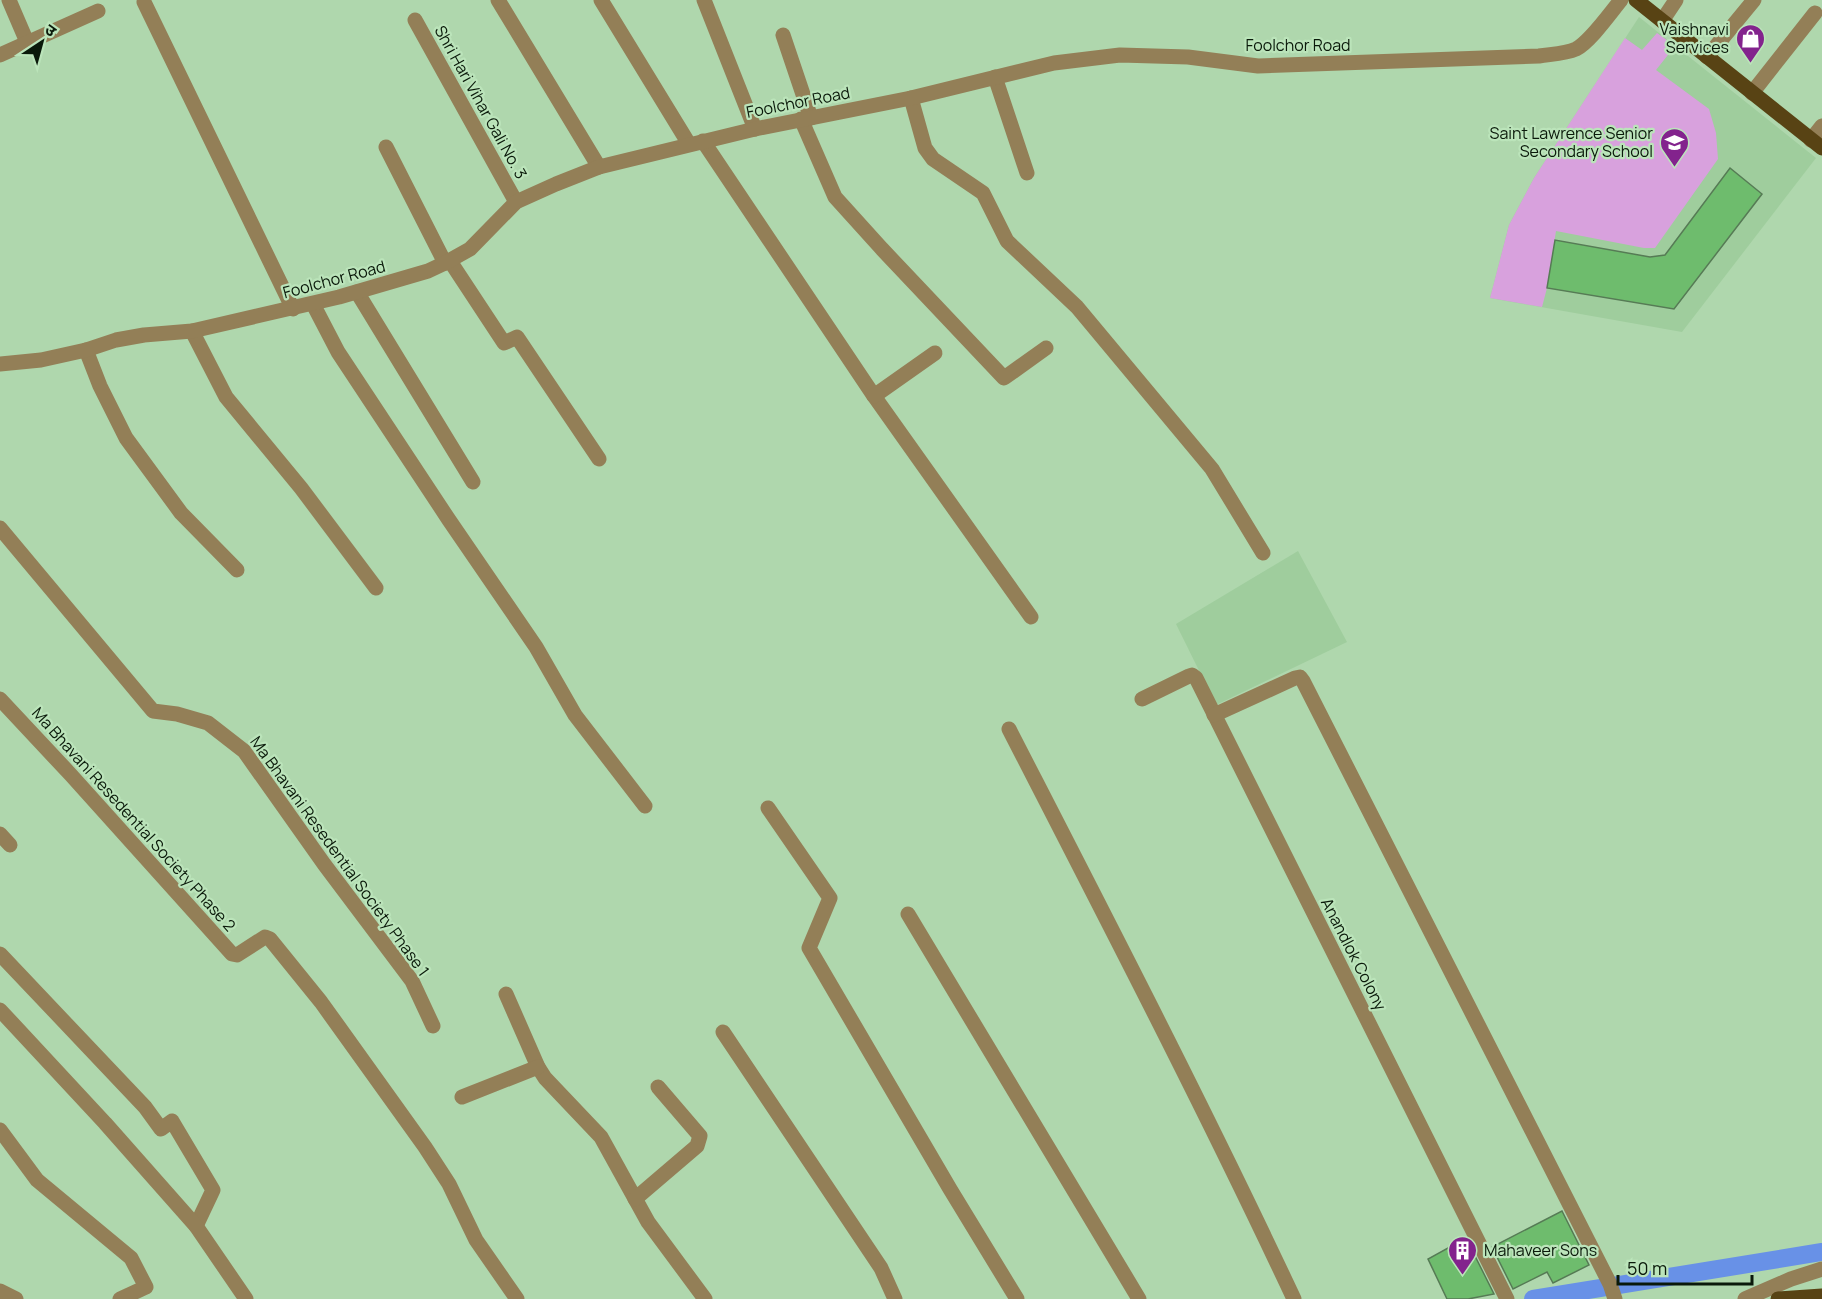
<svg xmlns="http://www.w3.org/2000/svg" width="1822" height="1299" font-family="Manrope,'Noto Sans Devanagari',sans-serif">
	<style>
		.built { fill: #9fcd9d }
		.green { fill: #d8a1dd }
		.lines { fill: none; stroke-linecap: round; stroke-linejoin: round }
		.canal { stroke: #6891e7; stroke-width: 18 }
		.building { fill: #6ebc6d; stroke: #567b55; stroke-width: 1.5 }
		.minor { stroke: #937f57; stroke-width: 15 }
		.major { stroke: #584314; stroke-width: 15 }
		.labels { text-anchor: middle; stroke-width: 4.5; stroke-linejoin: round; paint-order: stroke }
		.poi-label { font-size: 16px; fill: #0a190a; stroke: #bbe4ba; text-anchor: end }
		.street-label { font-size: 16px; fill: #0a190a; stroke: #bbe4ba }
	</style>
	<rect width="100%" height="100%" fill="#afd7ad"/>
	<!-- built -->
	<g class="built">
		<polygon points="1639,17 1816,158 1682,332 1490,298 1509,225 1534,178"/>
		<polygon points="1298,551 1347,642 1216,705 1176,624"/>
	</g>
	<!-- green -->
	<polygon class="green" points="1657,33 1675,46 1656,70 1709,109 1716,133 1718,159 1655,248 1644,248 1556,231 1547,288 1542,307 1490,298 1509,225 1534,178 1625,38 1642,50"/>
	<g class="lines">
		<!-- canal -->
		<polyline class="canal" points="1533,1299 1822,1252"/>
	</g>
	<!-- building -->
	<g class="building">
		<polygon points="1730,168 1762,194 1674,309 1547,288 1555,240 1650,257 1665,255"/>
		<polygon points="1562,1211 1589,1265 1553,1283 1547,1272 1513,1289 1492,1247"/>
		<polygon points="1466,1238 1494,1294 1468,1299 1447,1299 1428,1259"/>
	</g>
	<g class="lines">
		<!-- minor -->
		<g class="minor">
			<polyline points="9,0 27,42"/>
			<polyline points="498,0 599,167"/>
			<polyline points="601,0 689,144"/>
			<polyline points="704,0 755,129"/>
			<polyline points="144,2 293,309"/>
			<polyline points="415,20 516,202"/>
			<polyline points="1662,21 1676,0"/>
			<polyline points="783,35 811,118"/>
			<polyline points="0,55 98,11"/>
			<polyline points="1707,57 1754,0"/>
			<polyline points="995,77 1027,173"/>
			<polyline points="1752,93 1815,13"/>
			<polyline points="911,98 925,148 933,159 983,193 1007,241 1077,307 1212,469 1263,553"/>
			<polyline points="801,119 835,197 882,249 1004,378 1046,348"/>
			<polyline points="1811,140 1822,126"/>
			<polyline points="703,141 874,396 1031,617"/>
			<polyline points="386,147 445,263"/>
			<polyline points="450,261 504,343 517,337 599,459"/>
			<polyline points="357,292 473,482"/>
			<polyline points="313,304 338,352 449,520 536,647 575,715 645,806"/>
			<polyline points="192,331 226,397 301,488 376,588"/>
			<polyline points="86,350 100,386 126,438 181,513 237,570"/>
			<path d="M0 364 41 360 86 350 116 340 144 335 192 331 339 297 428 271 445 263 470 249 516 202 556 184 599 167 755 129 911 98 1054 63 1120 55 1188 57 1258 66 1539 56C1552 54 1565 54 1576 49 1590 42 1611 12 1621 0"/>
			<polyline points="874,396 935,353"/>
			<polyline points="0,528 153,711 177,714 208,723 244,751 324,864 412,981 433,1026"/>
			<polyline points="0,699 71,775 232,954 237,955 265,937 270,939 321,1002 425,1147 449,1184 476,1240 517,1299"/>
			<polyline points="1142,699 1189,676 1192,675 1196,678 1507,1299"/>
			<polyline points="1214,715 1295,678 1300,677 1303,681 1610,1284 1615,1299"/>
			<path d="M1009 729C1106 918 1204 1107 1294 1299"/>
			<polyline points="768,808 830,898 809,948 950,1189 1017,1299"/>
			<polyline points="0,834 10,845"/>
			<polyline points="908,914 1139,1299"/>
			<polyline points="0,954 145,1107 161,1129 172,1121 213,1190 196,1226"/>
			<polyline points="506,994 538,1067 545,1078 601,1137 648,1222 705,1299"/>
			<polyline points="0,1010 105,1123 196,1226 246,1299"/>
			<polyline points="723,1032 881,1268 895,1299"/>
			<polyline points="462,1097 538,1067"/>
			<polyline points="0,1130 37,1180 131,1258 146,1287 120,1299"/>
			<polyline points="635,1199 697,1146 700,1136 658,1087"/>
			<polyline points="0,1291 16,1299"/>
			<polyline points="1745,1299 1791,1279 1822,1269"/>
		</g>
		<!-- major -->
		<g class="major">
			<polyline points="1636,0 1822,148"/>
			<polyline points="1778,1299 1822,1296"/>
		</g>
	</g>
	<!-- icons -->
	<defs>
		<symbol id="shop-pin" viewBox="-11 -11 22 30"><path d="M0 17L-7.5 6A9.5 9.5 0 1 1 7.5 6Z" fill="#83238d" stroke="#bbe4ba"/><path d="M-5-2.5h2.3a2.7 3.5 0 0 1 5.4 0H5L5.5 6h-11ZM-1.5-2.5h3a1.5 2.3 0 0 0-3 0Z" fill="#fff"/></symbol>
		<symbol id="school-pin" viewBox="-11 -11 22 30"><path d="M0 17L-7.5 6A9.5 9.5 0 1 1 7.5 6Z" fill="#83238d" stroke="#bbe4ba"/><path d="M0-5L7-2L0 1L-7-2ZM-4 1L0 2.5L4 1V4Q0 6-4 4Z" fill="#fff"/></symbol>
		<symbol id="building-pin" viewBox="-11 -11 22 30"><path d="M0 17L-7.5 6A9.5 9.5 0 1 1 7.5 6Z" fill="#83238d" stroke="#bbe4ba"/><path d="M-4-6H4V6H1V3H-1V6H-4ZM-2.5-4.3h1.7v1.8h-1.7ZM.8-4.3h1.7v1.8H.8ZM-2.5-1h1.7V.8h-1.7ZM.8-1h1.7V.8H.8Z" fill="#fff"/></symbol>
	</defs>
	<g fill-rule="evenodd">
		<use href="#shop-pin" x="1734" y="22" width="33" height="45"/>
		<use href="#school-pin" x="1658" y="126" width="33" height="45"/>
		<use href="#building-pin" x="1446" y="1234" width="33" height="45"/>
	</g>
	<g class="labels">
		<!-- poi labels -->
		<g class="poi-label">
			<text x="1729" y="35">Vaishnavi<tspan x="1729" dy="18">Services</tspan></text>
			<text x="1653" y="139">Saint Lawrence Senior<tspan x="1653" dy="18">Secondary School</tspan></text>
			<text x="1484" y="1256" text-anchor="start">Mahaveer Sons</text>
		</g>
		<!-- street labels -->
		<g class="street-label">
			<text x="1298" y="51">Foolchor Road</text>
			<text transform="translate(481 102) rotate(61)" y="6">Shri Hari Vihar Gali No. 3</text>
			<text transform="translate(798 102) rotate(-11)" y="6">Foolchor Road</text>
			<text transform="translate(334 279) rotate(-15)" y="6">Foolchor Road</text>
			<text transform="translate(134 819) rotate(48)" y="6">Ma Bhavani Resedential Society Phase 2</text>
			<text transform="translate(340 856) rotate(54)" y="6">Ma Bhavani Resedential Society Phase 1</text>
			<text transform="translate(1354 954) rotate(63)" y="6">Anandlok Colony</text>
		</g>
	</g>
	<!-- north arrow -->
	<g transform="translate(42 42) rotate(36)" stroke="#bbe4ba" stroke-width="4.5" paint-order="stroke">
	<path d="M0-4.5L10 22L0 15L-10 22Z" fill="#0a190a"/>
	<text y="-9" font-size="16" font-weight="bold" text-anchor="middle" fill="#0a190a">उ</text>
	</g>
	<!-- scale -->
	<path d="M1618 1275v9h134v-9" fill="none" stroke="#0a190a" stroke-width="3"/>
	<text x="1627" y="1275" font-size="18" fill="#0a190a" stroke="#bbe4ba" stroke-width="4.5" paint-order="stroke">50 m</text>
</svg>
